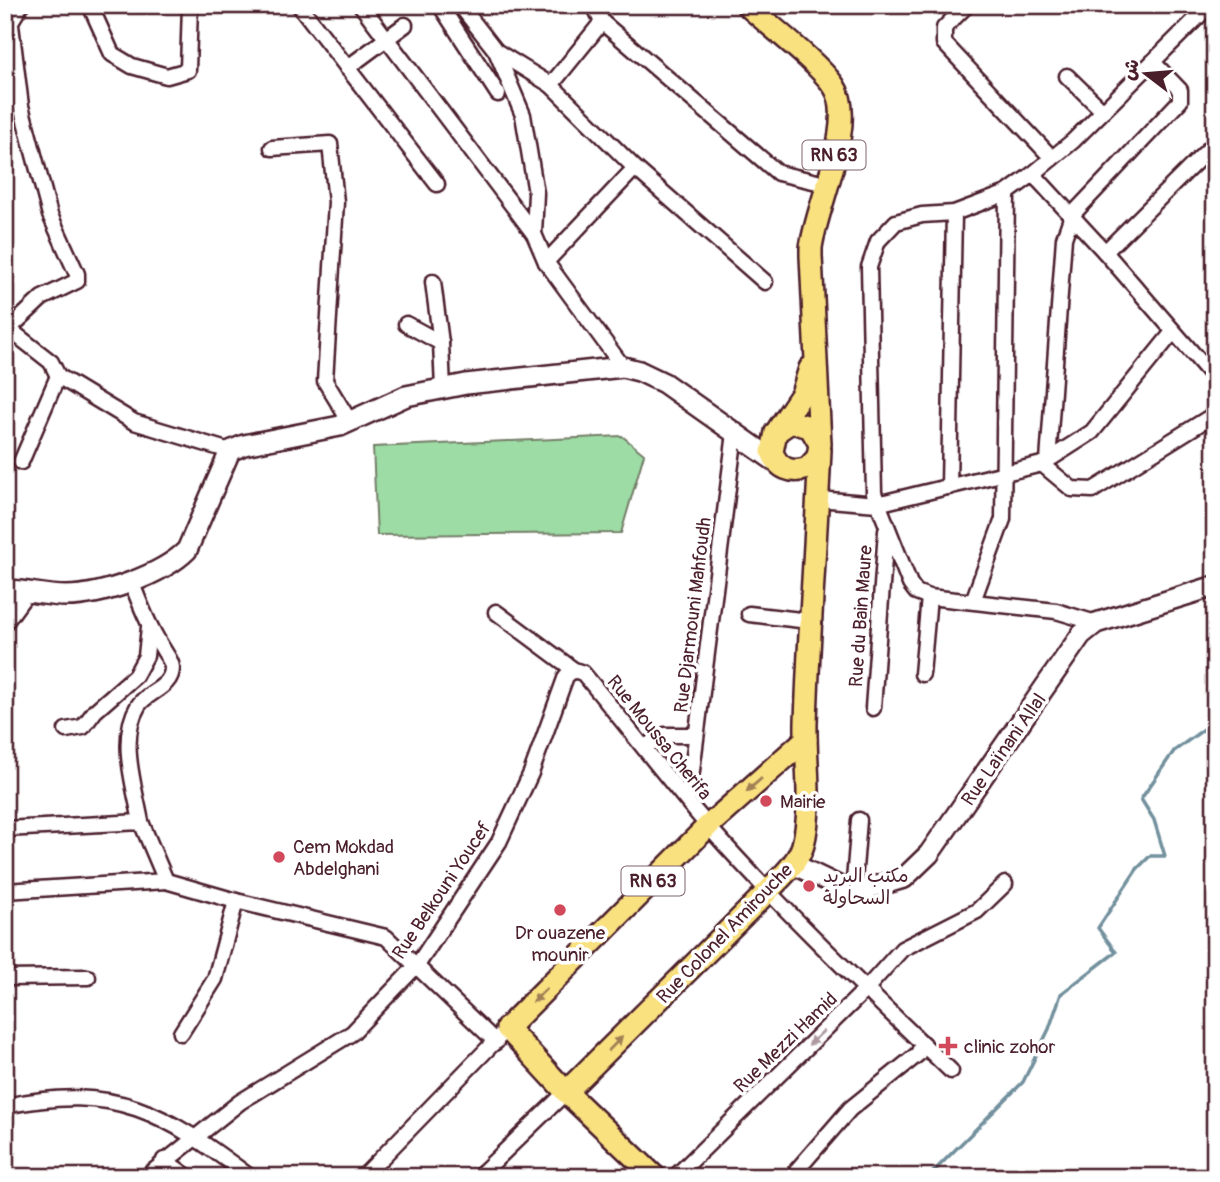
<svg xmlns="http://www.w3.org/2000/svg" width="1220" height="1182" font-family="Pangolin,'Playpen Sans Arabic',sans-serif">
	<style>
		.green { fill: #9ddca5; stroke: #747e68; stroke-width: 2 }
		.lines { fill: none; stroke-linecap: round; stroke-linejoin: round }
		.stream { stroke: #72909d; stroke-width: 3.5 }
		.street-casing { stroke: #4a1f2b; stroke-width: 19 }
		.secondary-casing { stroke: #4a1f2b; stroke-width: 24 }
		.primary-casing { stroke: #4a1f2b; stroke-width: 26 }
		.street { stroke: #fff; stroke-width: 14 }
		.secondary { stroke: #fff; stroke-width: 19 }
		.primary { stroke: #fae180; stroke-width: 21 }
		.oneway { fill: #a28056 }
		.oneway2 { fill: #ae9aa0 }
		.poi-dot { fill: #d1495b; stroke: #fff; stroke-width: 2.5 }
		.labels { text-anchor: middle; stroke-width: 7; stroke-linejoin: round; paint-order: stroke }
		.shield { fill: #fff; stroke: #80626b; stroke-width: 2 }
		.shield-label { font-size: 18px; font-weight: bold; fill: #4a1f2b }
		.street-label { font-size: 19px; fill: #4a1f2b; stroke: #fff }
		.poi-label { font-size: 19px; fill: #4a1f2b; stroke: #fff; text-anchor: start }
	</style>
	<rect width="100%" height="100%" fill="#fff"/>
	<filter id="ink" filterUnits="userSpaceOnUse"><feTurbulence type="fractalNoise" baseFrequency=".0143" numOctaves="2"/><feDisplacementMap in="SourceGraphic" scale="14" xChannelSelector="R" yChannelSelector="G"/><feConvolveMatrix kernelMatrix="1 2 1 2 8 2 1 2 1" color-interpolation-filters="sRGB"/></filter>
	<g filter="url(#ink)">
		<!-- green -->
		<polygon class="green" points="622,436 644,454 621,533 377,535 373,447"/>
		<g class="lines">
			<!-- stream -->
			<polyline class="stream" points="928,1177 1023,1082 1049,1029 1061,994 1116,952 1098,928 1137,869 1150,856 1165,856 1154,820 1141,799 1174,751 1215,721"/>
			<defs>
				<g id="street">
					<polyline points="90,5 112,54 132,66 167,76 188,70 190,5"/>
					<polyline points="299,5 437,184"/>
					<polyline points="361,5 534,234"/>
					<polyline points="440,5 498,94"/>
					<polyline points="460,5 496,51 523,115 536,193 534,234 546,262 623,367"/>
					<polyline points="594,5 602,22"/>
					<polyline points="967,5 944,28 944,43 1052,158"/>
					<polyline points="5,31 21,5"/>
					<polyline points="496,51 551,85"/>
					<polyline points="347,68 405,25"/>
					<polyline points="1067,76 1103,111"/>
					<polyline points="272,148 330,144 336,202 325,381 350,422"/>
					<polyline points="1033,174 1105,252 1215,379"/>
					<polyline points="1105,252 1215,143"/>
					<polyline points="546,262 635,168"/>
					<polyline points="433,282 441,343 443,389"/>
					<polyline points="765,282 635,168 551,85 602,22 778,173 826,184"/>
					<polyline points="406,324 441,343"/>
					<polyline points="5,326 51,362 58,376 134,422 230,451"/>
					<polyline points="9,329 42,298 77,281 77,274 50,215 21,106 11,25"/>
					<polyline points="1048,461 1064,238 1072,215 1180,101 1180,90 1153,62"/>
					<polyline points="21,462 58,376"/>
					<polyline points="1042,464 1072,489 1093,490 1215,414"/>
					<polyline points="949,487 954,213"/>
					<polyline points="818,499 877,504 1042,464 1092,432 1173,332"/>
					<path d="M131 581C140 604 149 627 163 649 166 655 172 661 172 668 172 688 146 692 138 706 118 739 135 788 141 822"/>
					<polyline points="973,601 1003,519 1007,193"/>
					<polyline points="496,612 574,670"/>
					<polyline points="749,614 809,621"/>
					<polyline points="5,623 29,590"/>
					<polyline points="1096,623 1056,611 929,597 916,592 910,584 874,493 869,267 878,241 896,222 922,215 954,213 1007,193 1033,174 1073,141 1210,5"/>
					<polyline points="922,674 929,597"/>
					<polyline points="873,708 886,531"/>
					<polyline points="66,730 83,727 95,711 135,676 146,656 149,627"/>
					<polyline points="644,747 665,735 696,735"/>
					<polyline points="688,802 735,433"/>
					<polyline points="5,829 141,822 166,881 5,891"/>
					<polyline points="166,881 236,901 386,937 496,1042"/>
					<polyline points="853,893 859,820"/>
					<polyline points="5,978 88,977"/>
					<polyline points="181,1033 215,979 236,901"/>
					<path d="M5 1106C117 1083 163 1112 250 1177"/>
					<polyline points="164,1160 188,1177"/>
					<path d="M146 1177 240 1102 352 1033 418 964 499 842 531 773 566 676 574 670 583 673C625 723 665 776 708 826 784 912 870 993 951 1071"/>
					<polyline points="363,1177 501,1035"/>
					<polyline points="478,1177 566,1092"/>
					<polyline points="675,1177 865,990 902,949 977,911 1005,884"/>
					<polyline points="791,1177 850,1109 918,1054 921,1047"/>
				</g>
				<g id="secondary">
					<path d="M5 590C26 590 45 596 66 596 101 596 162 575 187 550L230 451 244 445 340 426 406 396 466 384 623 367 639 371 664 383 776 462"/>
					<polyline points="793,864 853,893 904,878 929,854 1081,635 1096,623 1215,586"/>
				</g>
				<g id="primary">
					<path d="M747 5C770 26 818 63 834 86 858 121 816 206 811 248V256L820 444 818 457 808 468C792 474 778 469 772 452L776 432 791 422 810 427 820 444"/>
					<polyline points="779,428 802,394 810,368"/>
					<path d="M566 1092 768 891C780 878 798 863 803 845 813 806 805 762 806 722 809 631 816 541 820 450"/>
					<polyline points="655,1177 566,1092 507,1028 708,826 806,739"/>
				</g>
			</defs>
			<!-- street casing -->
			<use href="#street" class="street-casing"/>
			<!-- secondary casing -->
			<use href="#secondary" class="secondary-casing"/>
			<!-- primary casing -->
			<use href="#primary" class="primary-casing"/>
			<!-- street -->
			<use href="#street" class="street"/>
			<!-- secondary -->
			<use href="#secondary" class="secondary"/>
			<!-- primary -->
			<use href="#primary" class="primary"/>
		</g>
		<!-- one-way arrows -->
		<defs><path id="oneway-solid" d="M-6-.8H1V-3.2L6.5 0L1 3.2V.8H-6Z" transform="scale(1.75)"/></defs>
		<g class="oneway">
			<use href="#oneway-solid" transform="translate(754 785) rotate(139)"/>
			<use href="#oneway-solid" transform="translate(540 995) rotate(135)"/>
			<use href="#oneway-solid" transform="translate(615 1044) rotate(-45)"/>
		</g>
		<use class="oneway2" href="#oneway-solid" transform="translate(816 1038) rotate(136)"/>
	</g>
	<!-- markers -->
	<g class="poi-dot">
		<circle cx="766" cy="801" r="7"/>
		<circle cx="279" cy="857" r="7"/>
		<circle cx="809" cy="886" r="7"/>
		<circle cx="560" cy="910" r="7"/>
		<path d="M944.5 1035.5h7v7h7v7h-7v7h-7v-7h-7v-7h7z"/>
	</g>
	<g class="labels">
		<!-- shield labels -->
		<g class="shield">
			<rect x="802.5" y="140.5" width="63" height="29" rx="5"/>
			<rect x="621.5" y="866.5" width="63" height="29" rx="5"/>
		</g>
		<g class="shield-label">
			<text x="834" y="161">RN 63</text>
			<text x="653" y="887">RN 63</text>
		</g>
		<!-- street labels -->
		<g class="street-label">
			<text transform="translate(692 615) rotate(-83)" y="7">Rue Djarmouni Mahfoudh</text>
			<text transform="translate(860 616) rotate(-86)" y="7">Rue du Bain Maure</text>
			<text transform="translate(660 737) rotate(51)" y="7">Rue Moussa Cherifa</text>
			<text transform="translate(1003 749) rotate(-55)" y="7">Rue Laïnani Allal</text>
			<text transform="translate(441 890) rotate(-56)" y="7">Rue Belkouni Youcef</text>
			<text transform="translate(724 933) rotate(-46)" y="7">Rue Colonel Amirouche</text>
			<text transform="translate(785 1042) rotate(-44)" y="7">Rue Mezzi Hamid</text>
		</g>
		<!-- poi labels -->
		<g class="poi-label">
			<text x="780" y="808">Mairie</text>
			<text x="293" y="853">Cem Mokdad<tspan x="293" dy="22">Abdelghani</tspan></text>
			<text x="823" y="882">مكتب البريد<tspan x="823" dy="22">السحاولة</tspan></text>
			<text x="560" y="939" text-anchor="middle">Dr ouazene<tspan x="560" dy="22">mounir</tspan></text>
			<text x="964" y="1053">clinic zohor</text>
		</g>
	</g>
	<!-- margin -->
	<rect width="1220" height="1182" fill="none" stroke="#fff" stroke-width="28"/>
	<rect x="14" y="14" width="1192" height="1154" fill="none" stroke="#4a1f2b" stroke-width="2.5" filter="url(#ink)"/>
	<!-- north arrow -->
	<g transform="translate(1146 74) rotate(286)" stroke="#ffffff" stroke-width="5" paint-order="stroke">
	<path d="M0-5L12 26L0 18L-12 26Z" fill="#4a1f2b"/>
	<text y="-10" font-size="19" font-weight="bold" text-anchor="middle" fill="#4a1f2b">ش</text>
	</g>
</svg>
